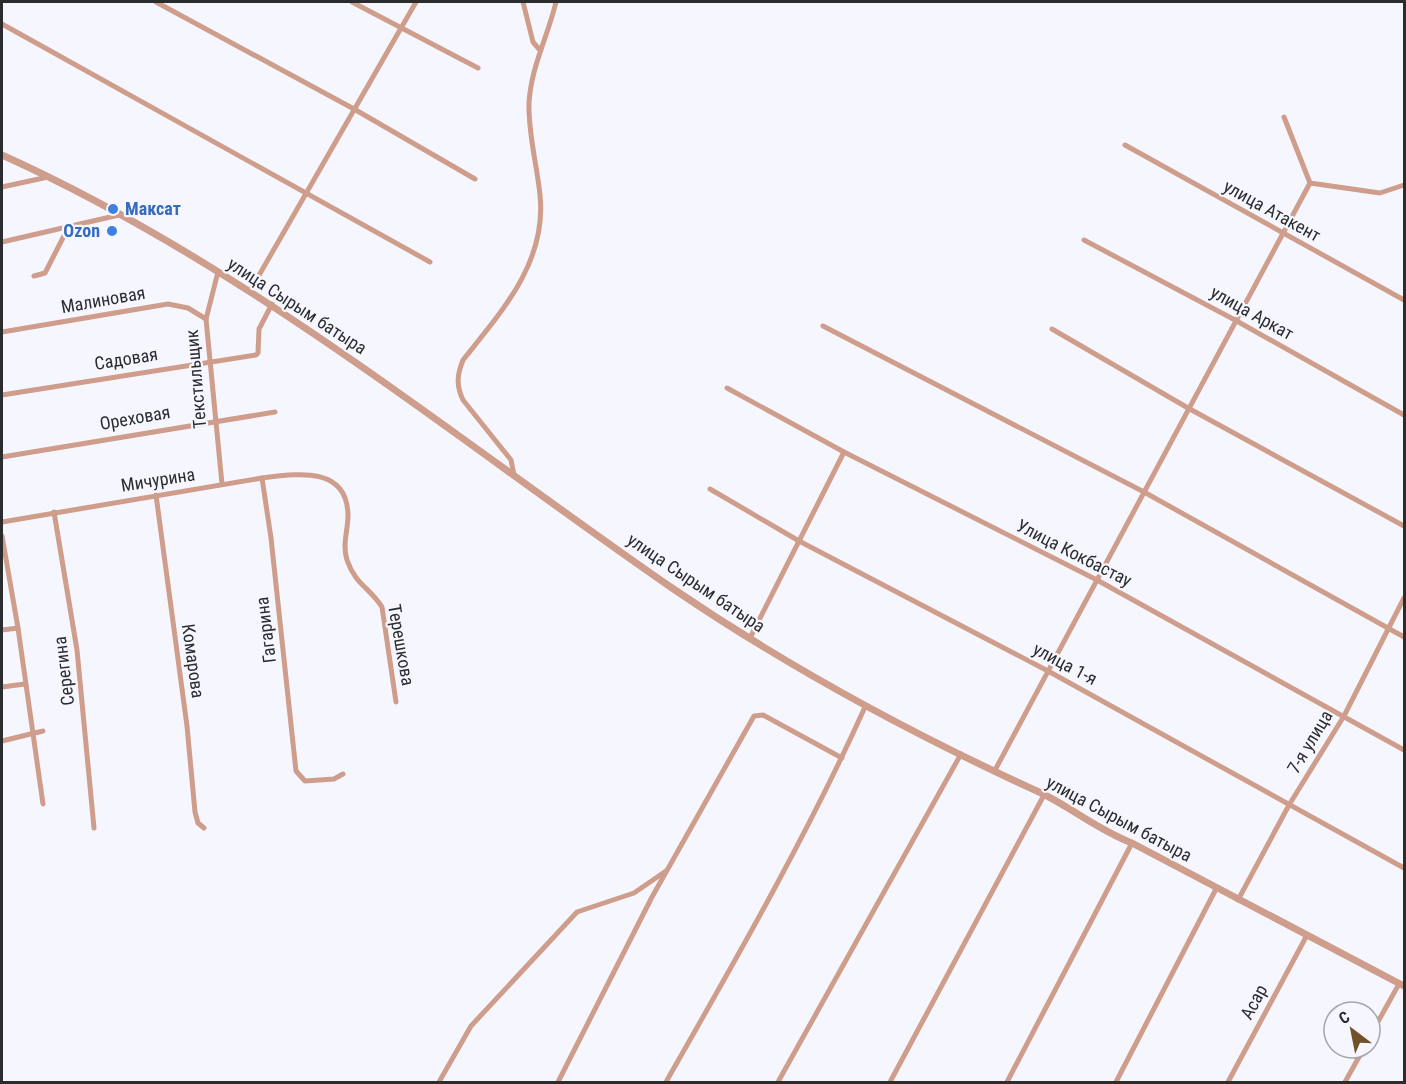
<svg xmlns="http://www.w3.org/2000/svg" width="1406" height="1084" font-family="'Roboto Condensed',sans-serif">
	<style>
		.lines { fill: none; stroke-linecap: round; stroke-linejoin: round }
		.minor { stroke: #ce9d8c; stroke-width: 5 }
		.tertiary { stroke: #ce9d8c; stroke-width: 7 }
		.shop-dot { fill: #3f7fe0; stroke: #f6f7fe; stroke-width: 2 }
		.labels { text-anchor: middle; stroke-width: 4.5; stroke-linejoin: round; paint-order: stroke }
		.shop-label { font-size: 18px; font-weight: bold; fill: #366cbe; stroke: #f6f7fe; text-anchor: start }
		.street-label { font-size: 18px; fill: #2b2c2e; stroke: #f6f7fe }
	</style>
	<rect width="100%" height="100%" fill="#f6f7fe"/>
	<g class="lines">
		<!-- minor -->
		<g class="minor">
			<polyline points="156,2 354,109 475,179"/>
			<polyline points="352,2 478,68"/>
			<polyline points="523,2 533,42 539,49"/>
			<polyline points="2,24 430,262"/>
			<polyline points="1125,145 1404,300"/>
			<polyline points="1310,183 1380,193 1404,185"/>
			<polyline points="2,187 48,177"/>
			<polyline points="1084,240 1235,320 1404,415"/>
			<polyline points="2,242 119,215"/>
			<polyline points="218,272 206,319 222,484"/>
			<polyline points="34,276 45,273 69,226"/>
			<polyline points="250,291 416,2"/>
			<polyline points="823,326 1144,492 1404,637"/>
			<polyline points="1052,329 1188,408 1404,526"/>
			<polyline points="2,332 168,304 188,308 206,319"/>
			<polyline points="727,388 844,452 1097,580 1404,750"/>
			<polyline points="2,395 256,355 258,353 259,329 272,304"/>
			<polyline points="2,457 275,412"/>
			<path d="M514 475 511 460 463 400C456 385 457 375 463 360 502 311 547 262 540 195 537 165 528 133 529 103 531 67 548 36 556 2"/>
			<polyline points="262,478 271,538 296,771 305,781 334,779 343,774"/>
			<polyline points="710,489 799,541 1048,671 1404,868"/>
			<polyline points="156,495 187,726 195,812 198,823 204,828"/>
			<polyline points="54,512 77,650 94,828"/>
			<path d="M2 522 262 478C296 474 347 465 348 515 348 531 342 544 347 560 355 584 370 588 382 607L396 702"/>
			<polyline points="2,536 18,628 43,804"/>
			<polyline points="2,630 18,628"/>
			<polyline points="750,638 844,452"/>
			<polyline points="2,687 25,684"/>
			<polyline points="2,741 43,731"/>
			<polyline points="994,772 1310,183 1284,117"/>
			<polyline points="1238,900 1289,805 1344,716 1404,598"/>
			<polyline points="1370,1036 1399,984"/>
			<polyline points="439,1082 471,1026 577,912 634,893 666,871"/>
			<polyline points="558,1082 652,897 754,716 763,715 842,758"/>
			<path d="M666 1082C736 959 807 836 865 707"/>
			<polyline points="778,1082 961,754"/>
			<polyline points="890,1082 1044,795"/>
			<polyline points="1007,1082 1132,843"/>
			<polyline points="1116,1082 1216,889"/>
			<polyline points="1228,1082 1306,937"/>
			<polyline points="1345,1082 1364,1048"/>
		</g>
		<!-- tertiary -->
		<path class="tertiary" d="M2 155C246 265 453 437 672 588 788 667 912 734 1039 792 1071 807 1098 830 1132 843L1404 986"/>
	</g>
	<!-- markers -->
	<g class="shop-dot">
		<circle cx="113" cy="209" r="6"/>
		<circle cx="112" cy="231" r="6"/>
	</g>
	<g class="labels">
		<!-- shop labels -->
		<g class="shop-label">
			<text x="125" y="215">Максат</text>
			<text x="100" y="237" text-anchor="end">Ozon</text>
		</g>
		<!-- street labels -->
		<g class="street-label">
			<text transform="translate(1272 211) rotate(29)" y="6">улица Атакент</text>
			<text transform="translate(103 300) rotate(-10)" y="6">Малиновая</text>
			<text transform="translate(297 306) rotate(33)" y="6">улица Сырым батыра</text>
			<text transform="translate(1252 313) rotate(29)" y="6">улица Аркат</text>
			<text transform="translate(126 359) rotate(-9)" y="6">Садовая</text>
			<text transform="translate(196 379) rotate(-95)" y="6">Текстильщик</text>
			<text transform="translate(135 418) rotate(-10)" y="6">Ореховая</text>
			<text transform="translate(158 480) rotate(-9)" y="6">Мичурина</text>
			<text transform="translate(1074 553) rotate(27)" y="6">Улица Кокбастау</text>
			<text transform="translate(696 583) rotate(34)" y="6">улица Сырым батыра</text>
			<text transform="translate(266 630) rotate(-97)" y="6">Гагарина</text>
			<text transform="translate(401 645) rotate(80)" y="6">Терешкова</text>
			<text transform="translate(193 661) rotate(82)" y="6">Комарова</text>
			<text transform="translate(1065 664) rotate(28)" y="6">улица 1-я</text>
			<text transform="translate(64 671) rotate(-97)" y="6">Серегина</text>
			<text transform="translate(1310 742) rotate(-59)" y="6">7-я улица</text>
			<text transform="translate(1119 819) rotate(28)" y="6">улица Сырым батыра</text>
			<text transform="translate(1254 1002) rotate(-62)" y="6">Асар</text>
		</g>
	</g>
	<!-- border -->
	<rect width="1406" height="1084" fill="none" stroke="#2b2c2e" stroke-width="6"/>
	<!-- north arrow -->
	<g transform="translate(1352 1030) rotate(328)"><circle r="28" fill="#f6f7fe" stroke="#a5a6ab" stroke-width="1.5"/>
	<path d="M0-4.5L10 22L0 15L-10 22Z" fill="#725028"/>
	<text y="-9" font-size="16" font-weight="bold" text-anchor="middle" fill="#2b2c2e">С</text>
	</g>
</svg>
